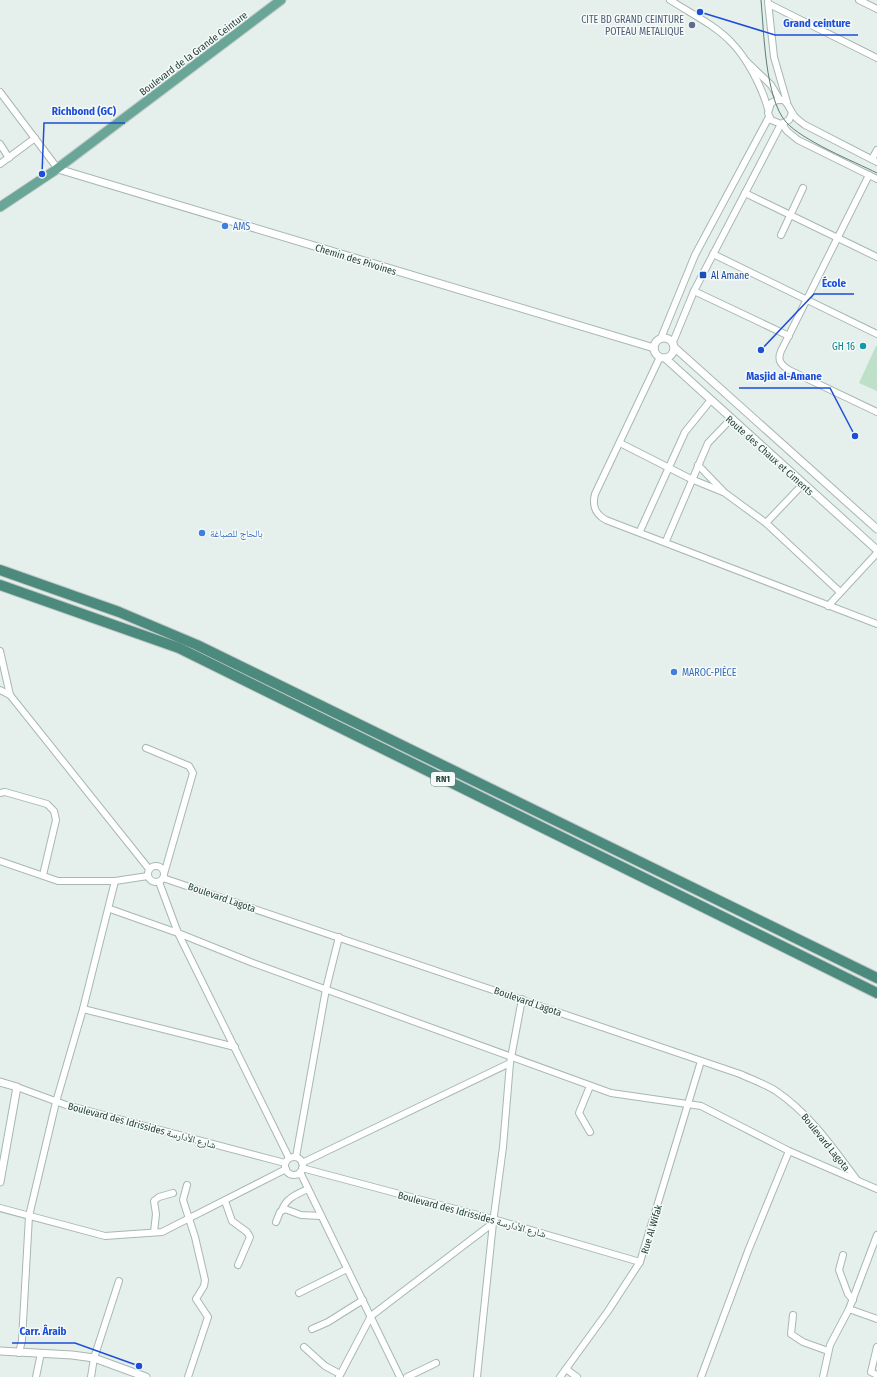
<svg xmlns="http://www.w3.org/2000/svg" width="877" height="1377" font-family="'Fira Sans Condensed','Noto Naskh Arabic',sans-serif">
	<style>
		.green { fill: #bee0c8 }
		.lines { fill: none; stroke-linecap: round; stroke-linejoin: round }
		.minor-casing { stroke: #a7b8b2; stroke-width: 8 }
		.tertiary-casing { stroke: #a7b8b2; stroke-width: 9 }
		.primary-casing { stroke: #c1cac8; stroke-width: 11 }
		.trunk-casing { stroke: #c1cac8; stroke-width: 12 }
		.minor { stroke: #fff; stroke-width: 6 }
		.tertiary { stroke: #fff; stroke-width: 7 }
		.primary { stroke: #69a697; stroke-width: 9 }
		.trunk { stroke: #4c8a7d; stroke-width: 10 }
		.tram { stroke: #5e7d75; stroke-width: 1 }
		.service-dot { fill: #5c6f8a; stroke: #f6fbf9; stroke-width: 1.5 }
		.shop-dot { fill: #3f7fe0; stroke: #f6fbf9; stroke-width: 1.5 }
		.transit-dot { fill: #1a4fb4; stroke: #f6fbf9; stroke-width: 1.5 }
		.culture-dot { fill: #0f9aa8; stroke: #f6fbf9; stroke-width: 1.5 }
		.labels { text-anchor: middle; stroke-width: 3; stroke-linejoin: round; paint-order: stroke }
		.shield { fill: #f6fbf9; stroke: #627a73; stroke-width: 1 }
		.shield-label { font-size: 9px; font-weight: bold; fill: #23423a }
		.service-label { font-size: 10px; fill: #4e5e75; stroke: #f6fbf9; text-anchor: end }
		.street-label { font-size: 10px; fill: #23423a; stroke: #f6fbf9 }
		.shop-label { font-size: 10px; fill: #366cbe; stroke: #f6fbf9; text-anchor: start }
		.transit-label { font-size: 10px; fill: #164399; stroke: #f6fbf9; text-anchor: start }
		.culture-label { font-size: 10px; fill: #0d838f; stroke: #f6fbf9; text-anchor: end }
		.leader { fill: none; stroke: #1d4ed8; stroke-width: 1.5 }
		.callout-dot { fill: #1d4ed8; stroke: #f6fbf9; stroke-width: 1.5 }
		.callout-label { font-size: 11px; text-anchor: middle; font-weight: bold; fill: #1d4ed8; stroke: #f6fbf9; stroke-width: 3; stroke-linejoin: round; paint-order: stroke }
	</style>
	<rect width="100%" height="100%" fill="#e5efeb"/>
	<!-- green -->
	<polygon class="green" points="876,346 877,346 877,391 859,383"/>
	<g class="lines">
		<defs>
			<g id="minor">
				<path d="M670 0C690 13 715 25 731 42 747 58 762 87 768 109"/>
				<polyline points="859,0 877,9"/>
				<polyline points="768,2 774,57 787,102"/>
				<polyline points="769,4 877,58"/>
				<polyline points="747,62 771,85 780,100"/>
				<polyline points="0,92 58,169"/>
				<path d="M792 113 789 120 781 124 771 120 768 113 771 103C786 94 787 105 793 114 796 119 801 122 805 125L877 162"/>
				<polyline points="782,124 787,131 798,140 877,179"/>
				<polyline points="0,144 9,158"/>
				<polyline points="872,159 877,150"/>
				<polyline points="0,164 35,138"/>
				<path d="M869 175 781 351C777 360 781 365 789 370L877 412"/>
				<polyline points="745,193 877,257"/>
				<polyline points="781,235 803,188"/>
				<polyline points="713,254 877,334"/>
				<polyline points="694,291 789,336"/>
				<polyline points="661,338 695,255 769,117"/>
				<polyline points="673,342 694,291 781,124"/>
				<path d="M660 357 595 494C592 506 595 514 606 520L877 624"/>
				<polyline points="620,443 691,479 723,492"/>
				<polyline points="698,465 725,493 766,523 840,592"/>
				<polyline points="766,523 803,484"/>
				<polyline points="640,531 685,432 710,401"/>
				<polyline points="666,541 708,443 731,419"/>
				<polyline points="828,606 877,553"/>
				<polyline points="0,651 10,695 149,869"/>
				<polyline points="0,690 10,695"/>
				<polyline points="146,748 189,766 193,773 164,874"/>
				<polyline points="0,793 5,792 47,804 54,811 56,820 43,875"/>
				<polyline points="0,861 58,881 115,881 148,876"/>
				<circle cx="156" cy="874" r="8"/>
				<path d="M163 878 740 1074C751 1079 765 1084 776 1091 810 1114 833 1148 857 1180"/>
				<polyline points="159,882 178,933 289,1158"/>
				<polyline points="110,909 178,933 253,963 611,1093 701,1106 789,1151 877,1189"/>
				<polyline points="83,1009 235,1047"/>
				<polyline points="590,1086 579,1113 590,1132"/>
				<polyline points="17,1087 66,1105 285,1163"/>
				<polyline points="296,1157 326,989 339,937"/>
				<circle cx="294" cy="1166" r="9"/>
				<polyline points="302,1163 510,1063"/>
				<polyline points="302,1168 493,1219 640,1262"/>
				<polyline points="300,1172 400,1377"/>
				<polyline points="187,1185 183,1200 195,1237 205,1280 204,1286 196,1299 208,1317 188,1377"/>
				<polyline points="225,1201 232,1221 247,1232 250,1237 238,1265"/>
				<polyline points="0,1208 105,1236 162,1232 286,1169"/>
				<path d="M282 1210C286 1198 297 1194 308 1189"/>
				<polyline points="276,1222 280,1212 285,1209 301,1215 321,1216"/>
				<polyline points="154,1232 156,1214 154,1201 159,1197 173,1193"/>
				<polyline points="843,1255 839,1270 848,1294 853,1300"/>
				<polyline points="299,1293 347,1269"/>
				<polyline points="849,1309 877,1319"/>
				<polyline points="793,1315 791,1334 803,1342 828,1351"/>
				<polyline points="312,1329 328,1322 363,1300"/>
				<polyline points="304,1347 325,1366 340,1374"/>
				<polyline points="877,1347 871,1372 877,1375"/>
				<polyline points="19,1353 22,1340 29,1216 56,1102 83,1009 115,881"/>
				<polyline points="566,1369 577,1377"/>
				<polyline points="36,1377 41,1353"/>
				<polyline points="91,1377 94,1358 119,1281"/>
				<polyline points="339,1377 371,1316 493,1223"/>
				<polyline points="407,1377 436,1363"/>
				<polyline points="477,1377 493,1223 503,1147 510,1063 522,999"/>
				<polyline points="560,1377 608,1311 640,1262 701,1061"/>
				<polyline points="701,1377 748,1251 789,1151"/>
				<polyline points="823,1377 830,1345 849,1309 877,1235"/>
			</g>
			<g id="tertiary">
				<polyline points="58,169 654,348"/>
				<circle cx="664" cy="348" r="10"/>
				<polyline points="674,347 877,529"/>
				<polyline points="665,358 877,550"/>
				<polyline points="0,1082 17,1087 0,1182"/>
				<polyline points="0,1351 72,1355 94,1358 146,1377"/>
			</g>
			<polyline id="primary" points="0,207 54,171 281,0"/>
			<g id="trunk">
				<polyline points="0,570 119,612 197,645 877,978"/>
				<polyline points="0,585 179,648 877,993"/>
			</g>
		</defs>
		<!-- minor casing -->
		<use href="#minor" class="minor-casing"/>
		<!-- tertiary casing -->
		<use href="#tertiary" class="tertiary-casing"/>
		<!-- primary casing -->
		<use href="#primary" class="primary-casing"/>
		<!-- trunk casing -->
		<use href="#trunk" class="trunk-casing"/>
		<!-- minor -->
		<use href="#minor" class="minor"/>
		<!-- tertiary -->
		<use href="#tertiary" class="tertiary"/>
		<!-- primary -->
		<use href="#primary" class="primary"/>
		<!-- trunk -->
		<use href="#trunk" class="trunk"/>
		<!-- tram -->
		<path class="tram" d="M761 0C764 32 765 98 786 122 803 141 853 161 877 173"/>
	</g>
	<!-- markers -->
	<circle class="service-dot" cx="692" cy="25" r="4"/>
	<g class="shop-dot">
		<circle cx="225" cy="226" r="4"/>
		<circle cx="202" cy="533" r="4"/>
		<circle cx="674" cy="672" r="4"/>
	</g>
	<rect class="transit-dot" x="699" y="271" width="8" height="8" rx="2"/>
	<circle class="culture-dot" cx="863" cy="346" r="4"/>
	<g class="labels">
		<!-- shield labels -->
		<rect class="shield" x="431" y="772" width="24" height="14" rx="3"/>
		<g class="shield-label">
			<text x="443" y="782">RN1</text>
		</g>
		<!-- service labels -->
		<g class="service-label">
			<text x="684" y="23">CITE BD GRAND CEINTURE<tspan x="684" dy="12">POTEAU METALIQUE</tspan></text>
		</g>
		<!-- street labels -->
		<g class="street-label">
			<text transform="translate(193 53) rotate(-37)" y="4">Boulevard de la Grande Ceinture</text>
			<text transform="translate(356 259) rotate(17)" y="4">Chemin des Pivoines</text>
			<text transform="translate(770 455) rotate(42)" y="4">Route des Chaux et Ciments</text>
			<text transform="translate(222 897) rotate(19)" y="4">Boulevard Lagota</text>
			<text transform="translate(528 1001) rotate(19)" y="4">Boulevard Lagota</text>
			<text transform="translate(142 1125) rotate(15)" y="4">Boulevard des Idrissides شارع الأدارسة</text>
			<text transform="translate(826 1142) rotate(51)" y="4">Boulevard Lagota</text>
			<text transform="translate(472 1214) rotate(15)" y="4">Boulevard des Idrissides شارع الأدارسة</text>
			<text transform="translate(651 1229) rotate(-73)" y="4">Rue Al Wifak</text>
		</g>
		<!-- shop labels -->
		<g class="shop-label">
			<text x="233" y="230">AMS</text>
			<text x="210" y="537">بالحاج للصباغة</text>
			<text x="682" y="676">MAROC-PIÈCE</text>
		</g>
		<!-- transit labels -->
		<g class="transit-label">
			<text x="711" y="279">Al Amane</text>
		</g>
		<!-- culture labels -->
		<g class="culture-label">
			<text x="855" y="350">GH 16</text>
		</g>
	</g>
	<!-- callouts -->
	<path class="leader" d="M700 12L775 35H858M42 174L44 123H125M761 350L814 294H854M855 436L830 388H739M139 1366L75 1343H12"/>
	<g class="callout-dot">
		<circle cx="700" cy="12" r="4"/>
		<circle cx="42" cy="174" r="4"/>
		<circle cx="761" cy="350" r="4"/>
		<circle cx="855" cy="436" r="4"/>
		<circle cx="139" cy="1366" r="4"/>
	</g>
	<g class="callout-label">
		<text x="817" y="27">Grand ceinture</text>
		<text x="84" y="115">Richbond (GC)</text>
		<text x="834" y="287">École</text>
		<text x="784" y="380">Masjid al-Amane</text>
		<text x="43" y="1335">Carr. Âraib</text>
	</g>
</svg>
